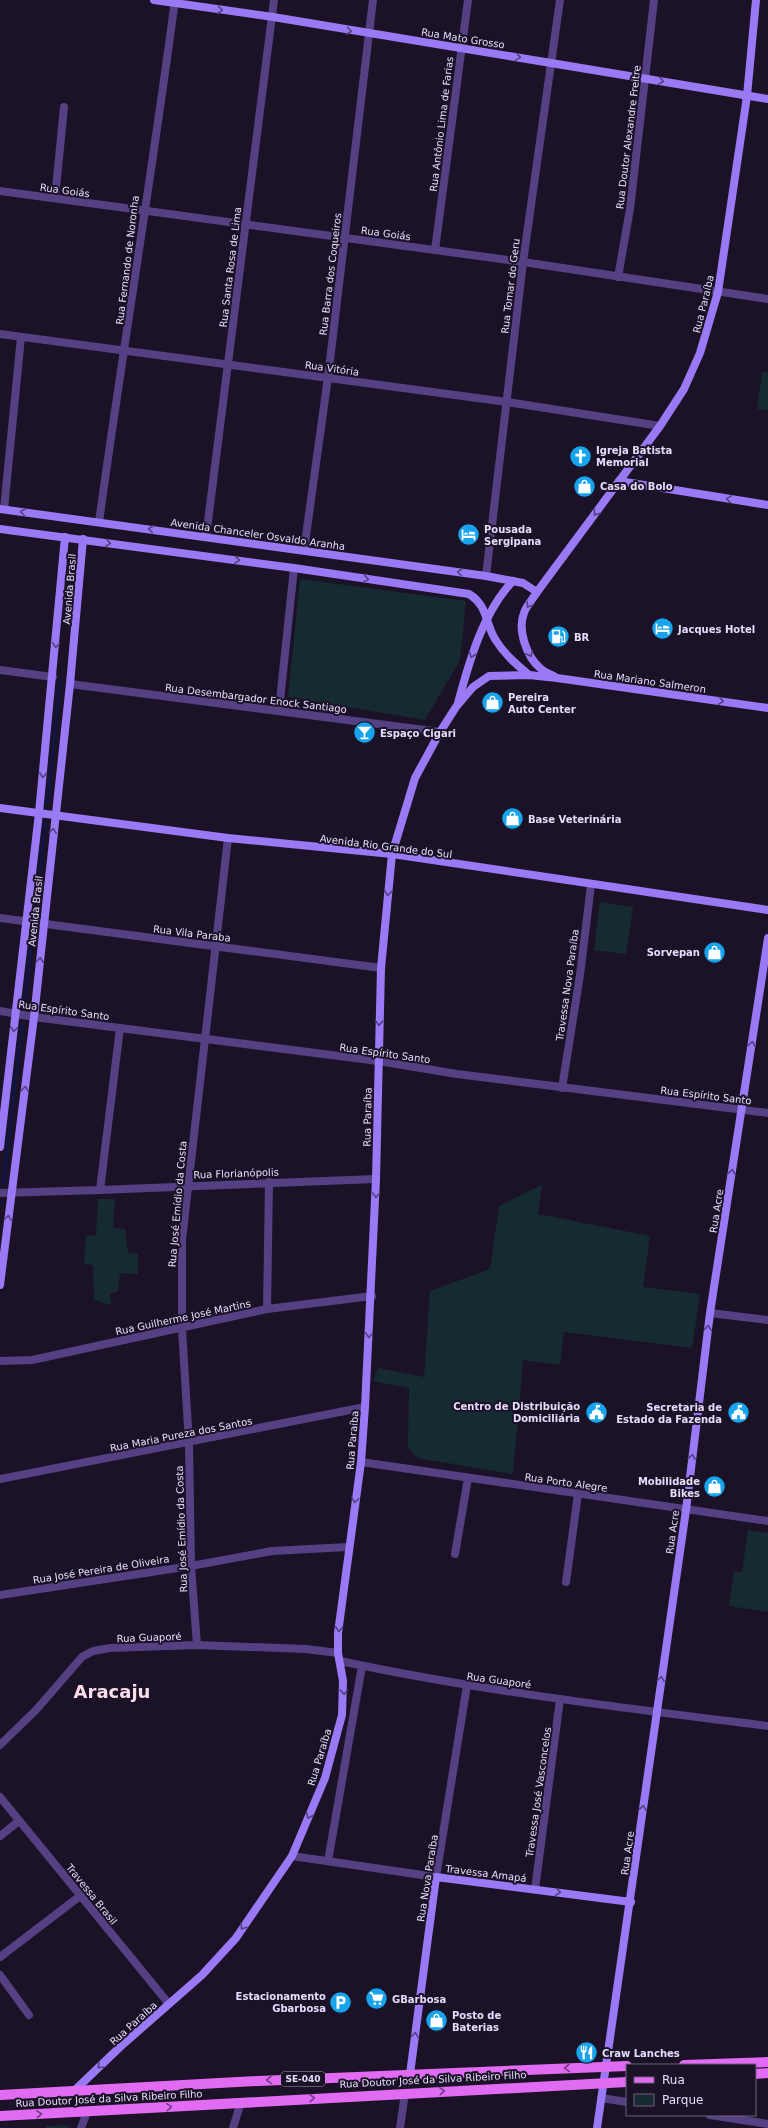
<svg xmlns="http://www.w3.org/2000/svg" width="768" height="2128" font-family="'DejaVu Sans',sans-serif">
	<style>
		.green { fill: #162b31 }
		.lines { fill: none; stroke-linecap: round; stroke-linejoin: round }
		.stream { stroke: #0f1643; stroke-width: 3 }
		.street { stroke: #534183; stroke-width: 8 }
		.secondary { stroke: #9a7af4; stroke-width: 8 }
		.primary { stroke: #e16bf3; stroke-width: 10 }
		.oneway { stroke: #544183 }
		.oneway2 { stroke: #743a83 }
		.labels { text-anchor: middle; stroke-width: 4; stroke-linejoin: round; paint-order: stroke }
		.shield { fill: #1b1227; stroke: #aa9fbc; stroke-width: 1 }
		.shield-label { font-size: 9px; font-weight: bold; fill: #e7dbfc }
		.street-label { font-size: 10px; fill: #e7dbfc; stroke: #1b1227 }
		.poi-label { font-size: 10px; font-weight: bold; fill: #e7dbfc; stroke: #1b1227; text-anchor: start }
		.town-label { font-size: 18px; font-weight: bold; fill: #fcddea; stroke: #1b1227 }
	</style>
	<rect width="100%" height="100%" fill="#1b1227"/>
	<!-- green -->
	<g class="green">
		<polygon points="762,372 768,372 768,410 757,409"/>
		<polygon points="300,579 466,601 460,660 425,720 288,697"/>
		<polygon points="600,902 633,907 626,954 594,950"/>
		<polygon points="542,1185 538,1214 650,1236 643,1287 700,1294 692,1348 564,1332 560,1365 523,1360 513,1474 418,1458 408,1448 409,1388 373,1381 378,1368 424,1377 430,1291 490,1269 499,1206"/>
		<polygon points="98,1199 115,1199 113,1228 125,1229 128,1253 138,1254 138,1274 120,1273 118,1291 110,1294 111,1305 94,1300 93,1265 84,1264 86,1236 96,1235"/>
		<polygon points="748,1530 768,1533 768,1612 729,1606 734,1572 742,1572"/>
		<polygon points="70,2125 68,2128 46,2128 46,2126"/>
	</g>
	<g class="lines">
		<!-- stream -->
		<g class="stream">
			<polyline points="47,804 60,682"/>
			<polyline points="35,914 45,823"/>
			<polyline points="24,1006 33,931"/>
			<polyline points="3,1184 22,1024"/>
			<polyline points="0,1206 1,1201"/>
		</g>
		<!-- street -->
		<g class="street">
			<polyline points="0,191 523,262 768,299"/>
			<polyline points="55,198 64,107"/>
			<polyline points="435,250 468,0"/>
			<polyline points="618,277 630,209 654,0"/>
			<polyline points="0,334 507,402 660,426"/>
			<polyline points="4,509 21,337"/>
			<path d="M99 522C123 348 152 174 175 0"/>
			<polyline points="206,537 274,0"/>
			<polyline points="304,550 328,377 373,0"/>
			<polyline points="486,576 523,262 560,0"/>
			<polyline points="0,670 53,677"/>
			<polyline points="70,684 440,732"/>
			<polyline points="279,710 294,568"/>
			<polyline points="0,918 381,968"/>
			<polyline points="0,1011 34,1017 378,1061 457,1074 768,1113"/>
			<polyline points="562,1088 580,975 591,885"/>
			<polyline points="100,1190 120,1028"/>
			<polyline points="0,1193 100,1190 376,1179"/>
			<polyline points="267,1309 269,1182"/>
			<polyline points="710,1313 768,1320"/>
			<polyline points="0,1361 32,1360 267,1309 372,1296"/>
			<polyline points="361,1462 768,1521"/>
			<polyline points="0,1479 365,1407"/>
			<polyline points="455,1554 468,1478"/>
			<polyline points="566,1582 578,1494"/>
			<polyline points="0,1595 191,1566 272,1551 348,1547"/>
			<polyline points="197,1645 191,1566 189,1443 182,1329 182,1240 228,838"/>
			<path d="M340 1661C481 1691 625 1708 768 1726"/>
			<polyline points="0,1745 36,1710 82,1657 93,1651 110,1648 197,1645 306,1649 338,1653"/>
			<polyline points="0,1797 169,2004"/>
			<polyline points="0,1836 19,1821"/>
			<polyline points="292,1856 436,1877 467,1685"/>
			<polyline points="328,1861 362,1666"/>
			<polyline points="535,1889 560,1699"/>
			<polyline points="0,1957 80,1896"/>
			<polyline points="0,1975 29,2015"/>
			<polyline points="601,2098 627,2102"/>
			<polyline points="710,2115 768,2124"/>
			<polyline points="81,2128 87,2112"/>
			<polyline points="233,2128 241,2102"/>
			<polyline points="400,2128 405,2093"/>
		</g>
		<!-- secondary -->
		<g class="secondary">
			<polyline points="154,0 273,17 768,99"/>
			<polyline points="619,481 768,505"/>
			<polyline points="0,509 486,576 523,583 537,592"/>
			<path d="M0 529 294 568 469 594C488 606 485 623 495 639 504 654 516 664 529 675"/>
			<path d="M554 676C550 674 544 672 540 668 527 657 517 630 524 613 526 606 533 599 537 592L660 426 684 389 700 353 718 292 747 96 756 0"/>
			<path d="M458 703C469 662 483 612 513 581"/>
			<polyline points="0,808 228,838 392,854 768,910"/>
			<polyline points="0,1147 39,813 65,537"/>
			<polyline points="0,1285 34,1017 70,684 83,539"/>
			<polyline points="410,2074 436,1877 631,1902"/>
			<polyline points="74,2091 120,2047 202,1975 236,1938 292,1856 325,1778 342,1715 343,1681 338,1653 338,1633 361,1462 365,1407 376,1179 381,968 392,854 415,778 440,732 456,707 473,687 489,676 529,675 557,678 768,708"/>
			<polyline points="597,2128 686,1510 710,1313 768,938"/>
		</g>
		<!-- primary -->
		<g class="primary">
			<polyline points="684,2065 768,2062"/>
			<polyline points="755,2074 768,2073"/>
			<polyline points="0,2095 258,2081 627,2066"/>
			<polyline points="0,2116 627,2082"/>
		</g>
	</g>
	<!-- one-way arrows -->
	<defs><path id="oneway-chevron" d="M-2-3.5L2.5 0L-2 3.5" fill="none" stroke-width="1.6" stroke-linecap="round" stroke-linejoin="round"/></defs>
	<g class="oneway">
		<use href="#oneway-chevron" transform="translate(220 10) rotate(8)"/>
		<use href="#oneway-chevron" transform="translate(349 31) rotate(10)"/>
		<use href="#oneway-chevron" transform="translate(518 57) rotate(9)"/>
		<use href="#oneway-chevron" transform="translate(661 81) rotate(10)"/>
		<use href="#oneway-chevron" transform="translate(729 499) rotate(-171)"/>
		<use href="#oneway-chevron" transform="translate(23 512) rotate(-172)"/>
		<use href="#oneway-chevron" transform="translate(596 513) rotate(126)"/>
		<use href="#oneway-chevron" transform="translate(151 529) rotate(-172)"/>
		<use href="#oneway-chevron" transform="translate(108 543) rotate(8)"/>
		<use href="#oneway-chevron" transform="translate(237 560) rotate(8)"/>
		<use href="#oneway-chevron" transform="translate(460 572) rotate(-172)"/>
		<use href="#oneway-chevron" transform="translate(366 579) rotate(8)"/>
		<use href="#oneway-chevron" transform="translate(529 605) rotate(122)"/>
		<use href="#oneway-chevron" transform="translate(56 645) rotate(95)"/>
		<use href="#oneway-chevron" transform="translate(530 654) rotate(65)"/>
		<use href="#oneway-chevron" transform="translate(472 655) rotate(109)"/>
		<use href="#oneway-chevron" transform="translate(721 701) rotate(8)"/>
		<use href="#oneway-chevron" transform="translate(43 775) rotate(96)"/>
		<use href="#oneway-chevron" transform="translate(53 831) rotate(-84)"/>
		<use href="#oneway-chevron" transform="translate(388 893) rotate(96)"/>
		<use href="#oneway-chevron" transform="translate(40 960) rotate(-85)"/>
		<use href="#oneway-chevron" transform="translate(379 1023) rotate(92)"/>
		<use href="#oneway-chevron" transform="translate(14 1029) rotate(97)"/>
		<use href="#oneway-chevron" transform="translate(752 1044) rotate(-81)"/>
		<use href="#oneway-chevron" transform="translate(25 1089) rotate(-83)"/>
		<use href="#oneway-chevron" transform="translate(732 1172) rotate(-81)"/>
		<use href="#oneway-chevron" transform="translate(376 1195) rotate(92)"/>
		<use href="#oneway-chevron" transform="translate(8 1218) rotate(-83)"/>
		<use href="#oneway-chevron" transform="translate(708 1328) rotate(-83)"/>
		<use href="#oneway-chevron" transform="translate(369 1335) rotate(94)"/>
		<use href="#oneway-chevron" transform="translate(692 1457) rotate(-83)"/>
		<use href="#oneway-chevron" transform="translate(355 1500) rotate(98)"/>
		<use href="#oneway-chevron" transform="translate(339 1629) rotate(93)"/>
		<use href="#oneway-chevron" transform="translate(661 1679) rotate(-82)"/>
		<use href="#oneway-chevron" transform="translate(344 1692) rotate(88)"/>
		<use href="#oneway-chevron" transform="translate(643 1808) rotate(-82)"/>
		<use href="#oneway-chevron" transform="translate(309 1816) rotate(113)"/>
		<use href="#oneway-chevron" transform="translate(558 1892) rotate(8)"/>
		<use href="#oneway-chevron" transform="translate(243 1927) rotate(124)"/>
		<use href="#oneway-chevron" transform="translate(415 2035) rotate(-82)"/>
		<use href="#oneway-chevron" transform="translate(100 2066) rotate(136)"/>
	</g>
	<g class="oneway2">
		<use href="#oneway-chevron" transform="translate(567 2068) rotate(177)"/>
		<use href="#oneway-chevron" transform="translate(269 2080) rotate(178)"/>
		<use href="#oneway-chevron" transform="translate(442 2091) rotate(-3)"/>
		<use href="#oneway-chevron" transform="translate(312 2098) rotate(-3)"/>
		<use href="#oneway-chevron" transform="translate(169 2107) rotate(-4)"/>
		<use href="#oneway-chevron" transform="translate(39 2114) rotate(-3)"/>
	</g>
	<!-- icons -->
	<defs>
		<symbol id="church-disc" viewBox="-11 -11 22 22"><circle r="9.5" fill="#17a4ed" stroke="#1b1227"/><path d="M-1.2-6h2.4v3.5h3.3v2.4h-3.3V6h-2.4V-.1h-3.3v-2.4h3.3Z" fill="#fff"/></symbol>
		<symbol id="shop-disc" viewBox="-11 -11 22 22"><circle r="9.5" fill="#17a4ed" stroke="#1b1227"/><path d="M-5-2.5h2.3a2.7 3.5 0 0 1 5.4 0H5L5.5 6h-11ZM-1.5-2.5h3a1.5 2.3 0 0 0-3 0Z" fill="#fff"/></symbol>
		<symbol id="hotel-disc" viewBox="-11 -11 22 22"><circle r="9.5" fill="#17a4ed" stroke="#1b1227"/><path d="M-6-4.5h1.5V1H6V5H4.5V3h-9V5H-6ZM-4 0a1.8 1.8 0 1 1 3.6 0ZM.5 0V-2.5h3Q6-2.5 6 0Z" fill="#fff"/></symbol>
		<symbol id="fuel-disc" viewBox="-11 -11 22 22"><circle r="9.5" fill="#17a4ed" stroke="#1b1227"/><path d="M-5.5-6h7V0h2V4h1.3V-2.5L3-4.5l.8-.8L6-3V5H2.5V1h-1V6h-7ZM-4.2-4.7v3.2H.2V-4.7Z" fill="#fff"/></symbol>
		<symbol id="bar-disc" viewBox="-11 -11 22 22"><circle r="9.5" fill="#17a4ed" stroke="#1b1227"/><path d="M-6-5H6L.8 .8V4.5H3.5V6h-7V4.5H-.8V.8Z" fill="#fff"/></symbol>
		<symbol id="civic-disc" viewBox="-11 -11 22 22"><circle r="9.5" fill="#17a4ed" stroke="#1b1227"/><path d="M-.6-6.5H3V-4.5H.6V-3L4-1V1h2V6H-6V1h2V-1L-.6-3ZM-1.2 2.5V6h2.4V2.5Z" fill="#fff"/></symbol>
		<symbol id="supermarket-disc" viewBox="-11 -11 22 22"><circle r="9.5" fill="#17a4ed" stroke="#1b1227"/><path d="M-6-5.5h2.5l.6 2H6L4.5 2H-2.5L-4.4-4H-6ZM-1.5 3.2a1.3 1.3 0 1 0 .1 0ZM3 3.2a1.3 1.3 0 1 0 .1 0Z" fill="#fff"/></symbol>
		<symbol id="parking-disc" viewBox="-11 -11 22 22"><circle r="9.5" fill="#17a4ed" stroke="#1b1227"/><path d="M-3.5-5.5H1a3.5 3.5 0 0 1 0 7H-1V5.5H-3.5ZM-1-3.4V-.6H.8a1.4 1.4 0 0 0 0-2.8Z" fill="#fff"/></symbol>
		<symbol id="restaurant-disc" viewBox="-11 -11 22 22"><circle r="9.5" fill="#17a4ed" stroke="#1b1227"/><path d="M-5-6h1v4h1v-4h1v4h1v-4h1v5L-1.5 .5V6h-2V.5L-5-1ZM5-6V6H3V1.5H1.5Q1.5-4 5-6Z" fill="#fff"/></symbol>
	</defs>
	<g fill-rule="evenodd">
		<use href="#church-disc" x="568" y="444" width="25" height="25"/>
		<use href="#shop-disc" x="572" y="474" width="25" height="25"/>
		<use href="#hotel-disc" x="456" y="522" width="25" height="25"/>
		<use href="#hotel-disc" x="650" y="616" width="25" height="25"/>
		<use href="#fuel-disc" x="546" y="624" width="25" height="25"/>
		<use href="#shop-disc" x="480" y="690" width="25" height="25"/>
		<use href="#bar-disc" x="352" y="720" width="25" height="25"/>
		<use href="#shop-disc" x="500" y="806" width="25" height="25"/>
		<use href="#shop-disc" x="702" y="940" width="25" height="25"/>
		<use href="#civic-disc" x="584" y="1400" width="25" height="25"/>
		<use href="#civic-disc" x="726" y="1400" width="25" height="25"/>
		<use href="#shop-disc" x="702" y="1474" width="25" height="25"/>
		<use href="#supermarket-disc" x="364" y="1986" width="25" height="25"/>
		<use href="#parking-disc" x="328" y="1990" width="25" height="25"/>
		<use href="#shop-disc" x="424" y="2008" width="25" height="25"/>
		<use href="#restaurant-disc" x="574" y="2040" width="25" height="25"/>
	</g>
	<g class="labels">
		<!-- shield labels -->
		<rect class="shield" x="281" y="2072" width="44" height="14" rx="3"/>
		<g class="shield-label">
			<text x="303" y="2082">SE-040</text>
		</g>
		<!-- street labels -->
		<g class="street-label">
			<text transform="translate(463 38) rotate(9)" y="4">Rua Mato Grosso</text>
			<text transform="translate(441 124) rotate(-83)" y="4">Rua Antônio Lima de Farias</text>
			<text transform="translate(628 137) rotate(-83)" y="4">Rua Doutor Alexandre Freitre</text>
			<text transform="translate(65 190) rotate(8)" y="4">Rua Goiás</text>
			<text transform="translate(386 233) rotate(8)" y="4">Rua Goiás</text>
			<text transform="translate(127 260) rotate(-83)" y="4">Rua Fernando de Noronha</text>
			<text transform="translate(230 267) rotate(-83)" y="4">Rua Santa Rosa de Lima</text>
			<text transform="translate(330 274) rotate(-83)" y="4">Rua Barra dos Coqueiros</text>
			<text transform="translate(510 286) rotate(-83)" y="4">Rua Tomar do Geru</text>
			<text transform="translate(703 304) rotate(-76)" y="4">Rua Paraíba</text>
			<text transform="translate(332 368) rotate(8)" y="4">Rua Vitória</text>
			<text transform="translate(258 534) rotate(8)" y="4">Avenida Chanceler Osvaldo Aranha</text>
			<text transform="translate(69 589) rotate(-85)" y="4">Avenida Brasil</text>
			<text transform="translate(650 681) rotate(8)" y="4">Rua Mariano Salmeron</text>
			<text transform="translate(256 698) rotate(7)" y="4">Rua Desembargador Enock Santiago</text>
			<text transform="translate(386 846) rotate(7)" y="4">Avenida Rio Grande do Sul</text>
			<text transform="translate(35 911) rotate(-84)" y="4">Avenida Brasil</text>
			<text transform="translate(192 933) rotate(7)" y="4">Rua Vila Paraba</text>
			<text transform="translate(567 985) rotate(-82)" y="4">Travessa Nova Paraíba</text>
			<text transform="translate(64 1010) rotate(8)" y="4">Rua Espírito Santo</text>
			<text transform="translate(385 1053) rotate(8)" y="4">Rua Espírito Santo</text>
			<text transform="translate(706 1095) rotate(7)" y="4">Rua Espírito Santo</text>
			<text transform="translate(367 1117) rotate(-89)" y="4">Rua Paraíba</text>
			<text transform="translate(236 1173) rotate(-2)" y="4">Rua Florianópolis</text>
			<text transform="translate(177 1204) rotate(-85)" y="4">Rua José Emídio da Costa</text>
			<text transform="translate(716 1211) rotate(-81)" y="4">Rua Acre</text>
			<text transform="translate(183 1317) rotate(-12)" y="4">Rua Guilherme José Martins</text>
			<text transform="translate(181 1434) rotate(-11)" y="4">Rua Maria Pureza dos Santos</text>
			<text transform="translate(352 1440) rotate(-85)" y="4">Rua Paraíba</text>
			<text transform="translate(566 1482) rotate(8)" y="4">Rua Porto Alegre</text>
			<text transform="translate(181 1529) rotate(-92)" y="4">Rua José Emídio da Costa</text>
			<text transform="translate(672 1532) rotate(-82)" y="4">Rua Acre</text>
			<text transform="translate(101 1569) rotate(-9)" y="4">Rua José Pereira de Oliveira</text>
			<text transform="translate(149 1637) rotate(-2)" y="4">Rua Guaporé</text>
			<text transform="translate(499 1680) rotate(8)" y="4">Rua Guaporé</text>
			<text transform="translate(319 1757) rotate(-73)" y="4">Rua Paraíba</text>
			<text transform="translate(538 1792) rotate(-82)" y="4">Travessa José Vasconcelos</text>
			<text transform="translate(627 1853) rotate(-82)" y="4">Rua Acre</text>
			<text transform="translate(486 1873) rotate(7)" y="4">Travessa Amapá</text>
			<text transform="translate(427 1878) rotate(-81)" y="4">Rua Nova Paraíba</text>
			<text transform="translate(92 1894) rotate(51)" y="4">Travessa Brasil</text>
			<text transform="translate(133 2023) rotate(-42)" y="4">Rua Paraíba</text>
			<text transform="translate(433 2079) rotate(-3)" y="4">Rua Doutor José da Silva Ribeiro Filho</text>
			<text transform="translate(109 2098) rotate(-3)" y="4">Rua Doutor José da Silva Ribeiro Filho</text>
		</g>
		<!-- poi labels -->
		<g class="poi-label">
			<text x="596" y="454">Igreja Batista<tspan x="596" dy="12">Memorial</tspan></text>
			<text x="600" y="490">Casa do Bolo</text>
			<text x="484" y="533">Pousada<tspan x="484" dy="12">Sergipana</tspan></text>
			<text x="678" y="633">Jacques Hotel</text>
			<text x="574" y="641">BR</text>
			<text x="508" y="701">Pereira<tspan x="508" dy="12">Auto Center</tspan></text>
			<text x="380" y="737">Espaço Cigari</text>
			<text x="528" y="823">Base Veterinária</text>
			<text x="700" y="956" text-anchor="end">Sorvepan</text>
			<text x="580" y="1410" text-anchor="end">Centro de Distribuição<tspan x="580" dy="12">Domiciliária</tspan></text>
			<text x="722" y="1411" text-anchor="end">Secretaria de<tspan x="722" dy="12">Estado da Fazenda</tspan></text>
			<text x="700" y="1485" text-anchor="end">Mobilidade<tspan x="700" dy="12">Bikes</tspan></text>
			<text x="326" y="2000" text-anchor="end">Estacionamento<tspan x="326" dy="12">Gbarbosa</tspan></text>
			<text x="392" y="2003">GBarbosa</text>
			<text x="452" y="2019">Posto de<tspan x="452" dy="12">Baterias</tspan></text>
			<text x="602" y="2057">Craw Lanches</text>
		</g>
		<!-- town labels -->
		<g class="town-label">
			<text x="112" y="1698">Aracaju</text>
		</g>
	</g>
	<!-- legend -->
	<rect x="626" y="2064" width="130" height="52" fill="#1b1227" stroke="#6d627c"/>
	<rect x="634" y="2077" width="20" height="6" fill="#e16bf3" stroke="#6d627c"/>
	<text x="662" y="2084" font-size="12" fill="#e7dbfc">Rua</text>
	<rect x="634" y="2094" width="20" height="12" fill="#162b31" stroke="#6d627c"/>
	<text x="662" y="2104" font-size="12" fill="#e7dbfc">Parque</text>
</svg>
